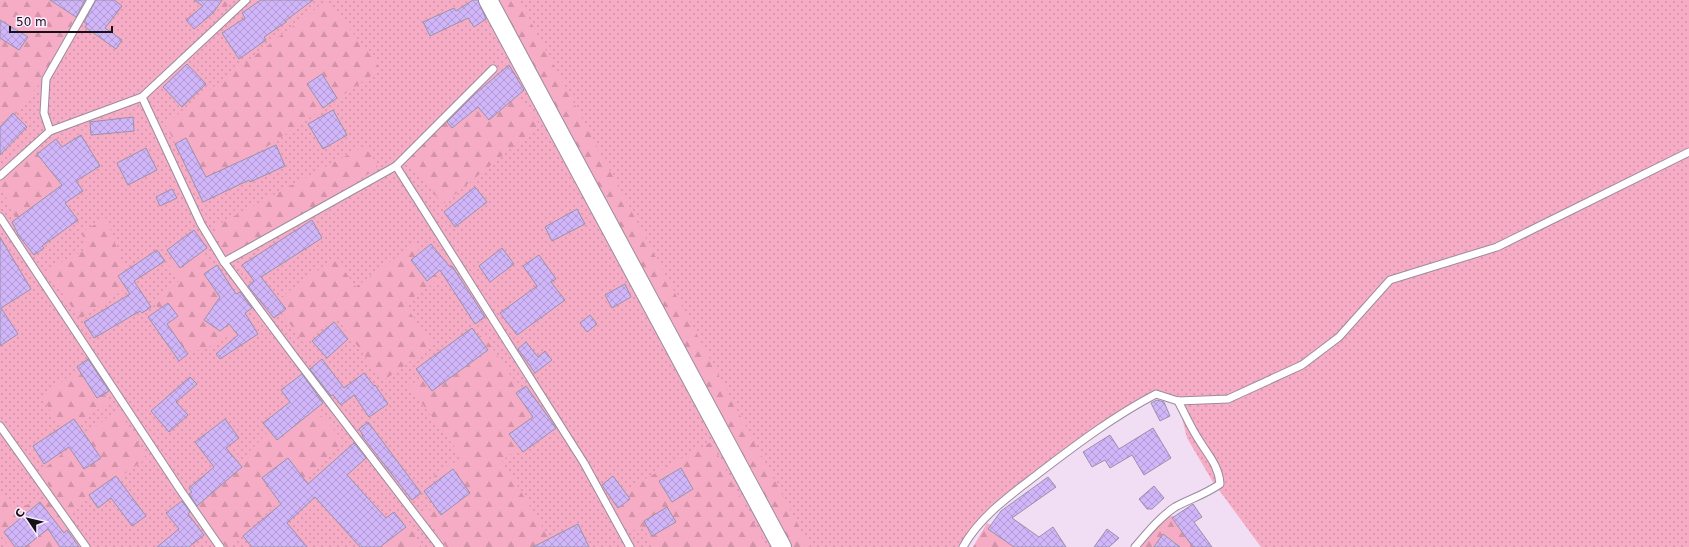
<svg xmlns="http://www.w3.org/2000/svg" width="1689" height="547" font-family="'DejaVu Sans',sans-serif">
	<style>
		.grass { fill: url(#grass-dots) }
		.forest { fill: url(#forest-firs) }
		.building { fill: url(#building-cross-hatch); stroke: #9991a8 }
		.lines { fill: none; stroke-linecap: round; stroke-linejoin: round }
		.service-casing { stroke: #9b8b9f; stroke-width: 9 }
		.tertiary-casing { stroke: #9b8b9f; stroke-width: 20 }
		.service { stroke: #fff; stroke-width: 7 }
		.tertiary { stroke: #fff; stroke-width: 18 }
	</style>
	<defs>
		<pattern id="grass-dots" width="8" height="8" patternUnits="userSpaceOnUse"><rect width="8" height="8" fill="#f6acc5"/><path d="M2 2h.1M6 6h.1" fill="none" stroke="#d293a8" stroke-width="1.8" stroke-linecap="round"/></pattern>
		<pattern id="forest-firs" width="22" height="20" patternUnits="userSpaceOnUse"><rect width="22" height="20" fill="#f6acc5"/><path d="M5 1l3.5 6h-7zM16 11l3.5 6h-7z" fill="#d293a8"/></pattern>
		<pattern id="building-cross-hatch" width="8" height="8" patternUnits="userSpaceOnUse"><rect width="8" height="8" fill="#d0b6f9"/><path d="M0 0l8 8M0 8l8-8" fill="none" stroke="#b29bd5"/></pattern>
	</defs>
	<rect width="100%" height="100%" fill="#f1def5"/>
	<!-- grass -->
	<polygon class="grass" points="0,0 1689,0 1689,547 1261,547 1213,482 1187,438 1178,402 1156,394 1125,410 1004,500 963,547 0,547"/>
	<!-- forest -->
	<g class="forest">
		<polygon points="0,0 85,0 40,83 7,125 0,121"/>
		<polygon points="204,0 234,0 222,11"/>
		<polygon points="327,0 381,69 212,184 202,193 165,124"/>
		<polygon points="489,0 519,0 810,547 782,547"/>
		<polygon points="493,69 540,125 443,204 404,158"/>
		<polygon points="39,145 72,186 19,226 0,185 0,175"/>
		<polygon points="366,145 378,168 284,225 225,256 214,227"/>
		<polygon points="106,218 130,285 80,319 46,270 85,250 82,232"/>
		<polygon points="194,239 241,304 232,334 203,350 180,351 158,319 156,299 179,281 168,263"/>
		<polygon points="414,244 439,279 404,304 433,345 383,381 337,318 303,342 274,302 335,258 356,287"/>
		<polygon points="483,334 544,426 502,461 553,544 546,547 446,547 424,514 448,498 433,477 462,457 409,386"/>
		<polygon points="86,364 109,402 63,433 42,396"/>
		<polygon points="303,395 344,441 230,547 226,547 195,509"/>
		<polygon points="118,409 147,458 67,514 40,472"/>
		<polygon points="711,442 767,547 654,547 642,526 630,532 616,511 615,496"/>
		<polygon points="0,491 13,509 49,498 83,547 9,547 0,534"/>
		<polygon points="1161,515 1180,517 1199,547 1135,547"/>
		<polygon points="408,521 421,547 369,547"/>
		<polygon points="987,523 1023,542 1020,547 973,547"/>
	</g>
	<!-- building -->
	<g class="building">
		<polygon points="50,0 85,0 76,17"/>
		<polygon points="96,0 114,0 122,6 105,28 122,40 116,49 85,27 87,24 84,22"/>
		<polygon points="194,0 222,0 213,13 194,29 186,20 203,6"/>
		<polygon points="261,0 313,0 285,21 286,22 264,37 266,40 239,59 222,33 245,18 242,13"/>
		<polygon points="473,0 478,0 486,19 474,27 468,18 430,36 423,22 454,8 456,11"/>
		<polygon points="0,20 28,37 19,50 0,38"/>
		<polygon points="187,64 206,84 182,107 163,87"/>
		<polygon points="509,65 524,90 489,120 478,107 452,128 447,122 475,94"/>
		<polygon points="322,74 337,98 323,108 307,84"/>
		<polygon points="333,110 347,135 323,149 308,124"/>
		<polygon points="13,113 27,127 0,155 0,127"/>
		<polygon points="133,117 134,131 91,135 90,122"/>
		<polygon points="81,135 100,166 76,181 83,191 65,203 78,220 42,246 44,248 34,255 19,236 12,222 62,185 37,154 56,139 62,147"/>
		<polygon points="186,138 206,177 276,145 285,166 250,182 249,180 203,202 175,144"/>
		<polygon points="146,148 157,170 128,185 117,163"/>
		<polygon points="475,187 487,202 455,227 444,212"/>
		<polygon points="172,189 177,198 160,206 156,197"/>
		<polygon points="577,209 585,224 552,241 545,227"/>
		<polygon points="312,220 322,238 261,277 286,309 274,318 248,286 254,281 242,265"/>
		<polygon points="194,230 207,248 180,268 167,250"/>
		<polygon points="0,237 31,289 1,308 18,334 0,346"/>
		<polygon points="431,244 450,267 452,266 485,317 475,324 440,270 427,281 411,260"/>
		<polygon points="502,248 514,264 490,282 479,266"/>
		<polygon points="157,250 165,261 134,281 151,307 142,313 140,311 94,338 84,322 130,294 118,276"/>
		<polygon points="539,255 556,279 551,282 565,300 517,335 500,313 537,286 523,266"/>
		<polygon points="217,265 236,294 240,292 252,308 245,313 258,334 220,359 216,354 238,335 229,324 220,331 204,320 220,297 204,274"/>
		<polygon points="625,284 631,297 612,308 605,295"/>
		<polygon points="168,303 178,316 167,324 188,354 179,361 148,317"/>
		<polygon points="590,315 597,324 587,332 580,323"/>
		<polygon points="334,322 348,339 327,358 312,341"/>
		<polygon points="472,328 488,350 432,391 416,369"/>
		<polygon points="526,342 538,357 545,351 552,360 535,373 518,349"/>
		<polygon points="88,359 109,391 97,398 77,367"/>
		<polygon points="322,359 344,388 364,373 374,386 375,385 388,404 369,417 354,395 341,405 333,395 331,396 310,369"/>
		<polygon points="302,374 323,403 277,440 263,423 290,402 281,390"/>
		<polygon points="190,377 197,384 176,402 188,415 169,432 151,411"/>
		<polygon points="526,386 556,428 523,452 509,434 533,417 516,393"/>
		<polygon points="1157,400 1164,402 1170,416 1160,421 1151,403"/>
		<polygon points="74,419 101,458 84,469 69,447 44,464 33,446"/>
		<polygon points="225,419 239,438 226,448 242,467 197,506 189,494 192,492 189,488 214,467 195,442"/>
		<polygon points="368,422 421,493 412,500 362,436 363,435 359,429"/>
		<polygon points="1153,428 1171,458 1144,475 1132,455 1110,468 1105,460 1092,467 1083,452 1110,435 1119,449"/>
		<polygon points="354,443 366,458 347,475 386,518 394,512 406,527 380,547 360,547 315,497 287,523 307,547 252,547 243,536 281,504 262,478 288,458 308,484"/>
		<polygon points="681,468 693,489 672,502 659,481"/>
		<polygon points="453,469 470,493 441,515 424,491"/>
		<polygon points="116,476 146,516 132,526 111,498 98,508 89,495"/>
		<polygon points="613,476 630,499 618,508 602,485"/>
		<polygon points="1048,477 1056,487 1012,518 1039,537 1053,527 1066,547 1014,547 988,529 1001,511"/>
		<polygon points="1154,486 1164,498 1152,509 1147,509 1139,499"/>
		<polygon points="182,501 190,512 188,514 204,535 189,547 157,547 179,529 166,513"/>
		<polygon points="40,502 64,533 67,530 79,547 60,547 48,529 25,547 15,547 4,532"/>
		<polygon points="1193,504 1202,517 1194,522 1212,547 1193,547 1172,518"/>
		<polygon points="667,507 676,522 652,536 644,521"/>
		<polygon points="578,524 589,547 533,547"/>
		<polygon points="1107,529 1119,538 1109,547 1094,547"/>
		<polygon points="1163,534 1180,547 1154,547"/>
	</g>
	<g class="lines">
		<defs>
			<g id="service">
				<polyline points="142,97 246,0"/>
				<polyline points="50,131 142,97 201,224 224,262 297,360 440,547"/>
				<polyline points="396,166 584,463 630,547"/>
				<polyline points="0,176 50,131 44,113 46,79 91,0"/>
				<polyline points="0,217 181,491 220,547"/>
				<polyline points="224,262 396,166 493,69"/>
				<polyline points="0,426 86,547"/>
				<path d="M963 547C980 516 1012 494 1039 473 1077 444 1114 416 1156 394L1178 401 1228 399 1302 365 1339 337 1390 280 1497 247 1689 152"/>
				<path d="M1135 547C1147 533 1160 517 1175 507 1190 499 1206 494 1220 484 1219 466 1208 455 1199 440 1191 428 1185 414 1178 401"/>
			</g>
			<polyline id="tertiary" points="488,0 782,547"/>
		</defs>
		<!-- service casing -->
		<use href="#service" class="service-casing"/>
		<!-- tertiary casing -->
		<use href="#tertiary" class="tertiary-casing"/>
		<!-- service -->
		<use href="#service" class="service"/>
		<!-- tertiary -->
		<use href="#tertiary" class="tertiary"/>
	</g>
	<!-- north arrow -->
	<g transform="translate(28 519) rotate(305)" stroke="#fcedff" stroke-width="3" paint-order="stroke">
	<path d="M0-3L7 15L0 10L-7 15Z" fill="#171118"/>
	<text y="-6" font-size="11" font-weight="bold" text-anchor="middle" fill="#171118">С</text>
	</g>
	<!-- scale -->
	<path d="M10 26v6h102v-6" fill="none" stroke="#171118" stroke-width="2"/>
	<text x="16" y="26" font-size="12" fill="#171118" stroke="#fcedff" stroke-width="3" paint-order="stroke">50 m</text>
</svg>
